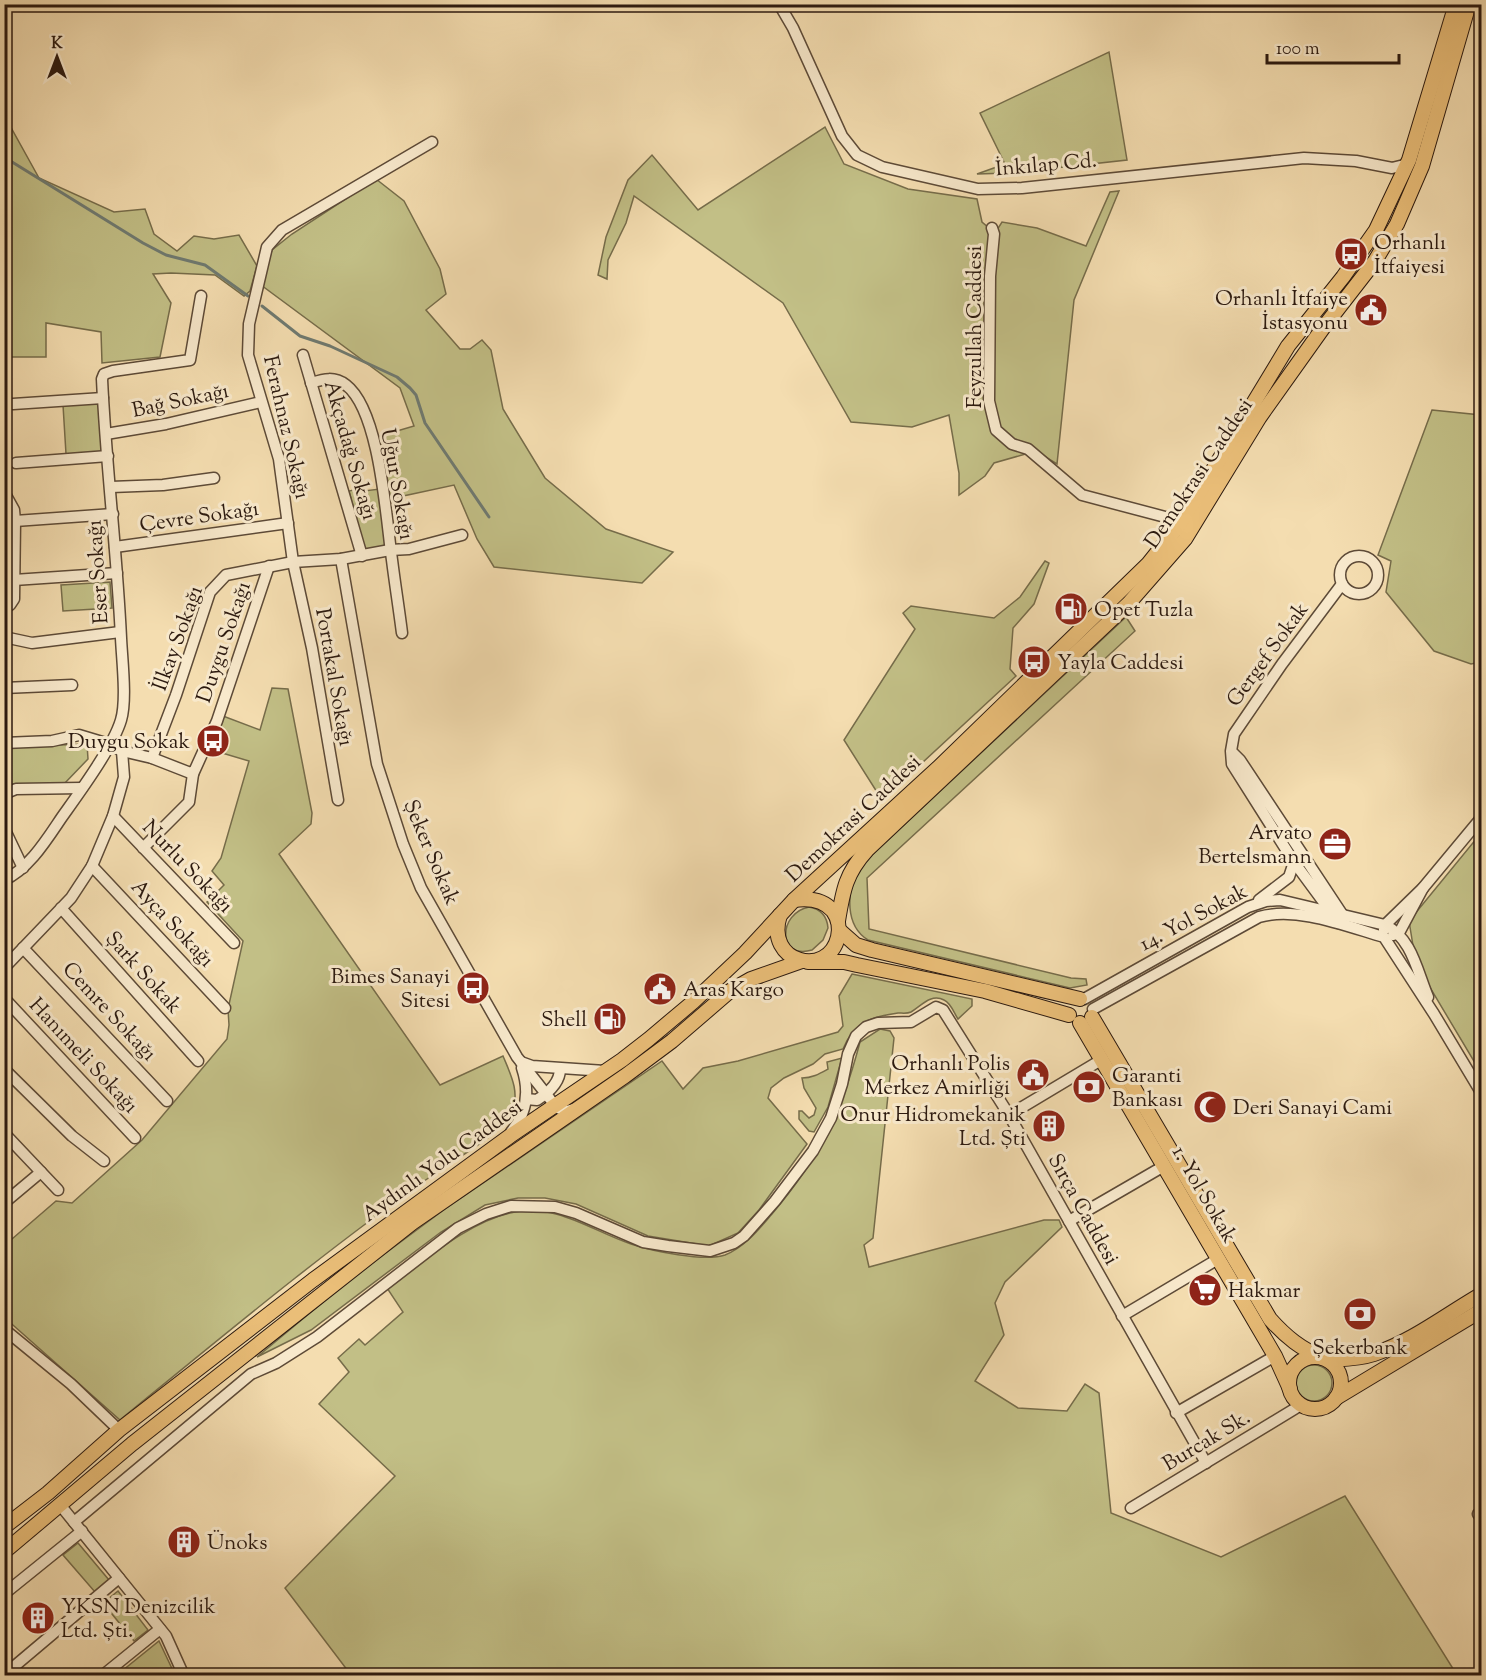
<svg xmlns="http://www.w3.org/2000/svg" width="1486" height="1680" font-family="'Sorts Mill Goudy',serif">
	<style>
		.green { fill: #c2bf86; stroke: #766c4a; stroke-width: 1.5 }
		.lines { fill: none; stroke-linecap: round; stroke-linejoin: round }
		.stream { stroke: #6f7a71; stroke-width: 3 }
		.minor-casing { stroke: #5d4a37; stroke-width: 13 }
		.major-casing { stroke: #2b190f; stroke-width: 16 }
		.minor { stroke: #f8e9cc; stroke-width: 10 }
		.major { stroke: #eabe78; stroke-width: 14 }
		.labels { text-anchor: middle; stroke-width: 6; stroke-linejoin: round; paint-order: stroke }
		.street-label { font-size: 21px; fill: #2b190f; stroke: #f8e9cc }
		.poi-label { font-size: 21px; fill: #2b190f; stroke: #f8e9cc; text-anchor: start }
	</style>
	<rect width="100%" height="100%" fill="#f4ddb0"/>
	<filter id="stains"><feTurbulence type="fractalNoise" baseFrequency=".00333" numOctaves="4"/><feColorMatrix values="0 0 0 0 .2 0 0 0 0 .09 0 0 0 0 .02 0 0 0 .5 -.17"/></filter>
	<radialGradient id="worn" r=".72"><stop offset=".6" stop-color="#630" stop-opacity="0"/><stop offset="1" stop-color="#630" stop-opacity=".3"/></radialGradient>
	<!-- green -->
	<g class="green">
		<polygon points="1109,52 1127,160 1009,173 977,174 1005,164 980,113"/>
		<polygon points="4,123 9,124 39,178 114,212 145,209 154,234 177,251 194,236 214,239 239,235 257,266 250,291 244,296 215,275 171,273 153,274 171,303 160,357 102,363 101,332 46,323 46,357 5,357"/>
		<polygon points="825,127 844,164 908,189 977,199 982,222 995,233 1002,222 1037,228 1086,246 1110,192 1119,191 1074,300 1057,464 1036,451 994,463 985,476 959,495 959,473 949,415 912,427 851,422 783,303 634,196 626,223 608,260 607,279 598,275 606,237 628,180 652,155 698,210"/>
		<polygon points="376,179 404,201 440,269 446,294 426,310 460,349 470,349 482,340 491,350 503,409 545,478 606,529 673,552 642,583 494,567 477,539 454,485 389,499 373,438 414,426 400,388 261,285 272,250 292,234"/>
		<polygon points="99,402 103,452 66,454 63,405"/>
		<polygon points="1432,410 1481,415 1481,662 1471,664 1434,651 1386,592 1391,561 1378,555"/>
		<polygon points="363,488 364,491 380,489 387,547 365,551 349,491"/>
		<polygon points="1045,561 1049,563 1034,604 1013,628 1010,669 1016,676 882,800 844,740 915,629 903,613 911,606 994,618 1020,597"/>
		<polygon points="110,582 112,608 63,611 61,585"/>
		<path d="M1126 617 1135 631 867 878 869 929 1071 978 1086 979 1087 985 1070 988 868 940C844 925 848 893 856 870Z"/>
		<path d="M272 688 288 689 312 813 311 824 279 854 440 1085 503 1056C511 1075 520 1092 512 1113 503 1132 456 1159 437 1172 327 1249 224 1335 120 1420L5 1318V1245L56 1201 72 1203 142 1140 227 1039 229 1025 228 1009 243 941 207 902 224 885 212 871 221 858 249 761 212 750 223 716 260 730Z"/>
		<polygon points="87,744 88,759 63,785 5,790 4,747"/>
		<polygon points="1481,833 1481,1073 1416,964 1409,921"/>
		<path d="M809 907C821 909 827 916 828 928L823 940 812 950C777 960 778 913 809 907Z"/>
		<path d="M852 974 972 999V1006L958 1019C954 1013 951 1003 944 1000 931 993 921 1006 911 1012 907 1014 902 1013 898 1013 870 1017 854 1022 843 1049L825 1054 813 1064 784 1078 771 1088 768 1098 807 1144 759 1210 738 1233 709 1246 648 1236 576 1204 545 1198H518L485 1205 441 1232 311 1330 257 1357 352 1278 445 1209 662 1061 683 1089 703 1068 738 1061 838 1032 843 1026 839 996Z"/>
		<path d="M880 1029 890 1031 894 1038 873 1238 864 1245 869 1267 1044 1220H1059L1062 1227 1005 1282 995 1303 1004 1335 975 1381 1018 1408 1067 1411 1085 1384 1099 1393 1111 1513 1221 1557 1345 1496 1457 1675H351L285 1588 395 1476 319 1404 349 1372 338 1358 359 1339 365 1345 403 1312 387 1288C423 1262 470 1220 515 1212 558 1204 592 1231 631 1244 652 1251 704 1262 725 1255 745 1247 759 1229 772 1214 821 1156 841 1114 860 1042Z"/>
		<path d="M842 1058 828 1107 814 1132 809 1131 799 1119V1111H802L809 1118 814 1115 816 1108 804 1088 802 1078C812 1078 819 1074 828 1069L827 1062Z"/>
		<circle cx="1314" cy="1383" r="18"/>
		<polygon points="78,1543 109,1580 95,1592 63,1555"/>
		<polygon points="118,1591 148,1630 134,1641 103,1603"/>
		<polygon points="159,1641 175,1675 117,1675"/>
	</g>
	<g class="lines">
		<!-- stream -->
		<g class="stream">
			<polyline points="4,157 143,243 166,255 205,265 248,296"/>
			<polyline points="262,306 300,336 330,346 397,377 410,388 416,395 425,423 489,517"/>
		</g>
		<defs>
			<g id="minor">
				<polyline points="779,4 793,28 842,136 857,155 882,167 978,189 1022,188 1304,158 1356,161 1392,168 1404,165 1409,161"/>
				<polyline points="992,228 994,234 990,276 989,401 996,430 1012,444 1028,449 1082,495 1169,518 1176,529"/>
				<polyline points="303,355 362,556"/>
				<path d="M311 383C324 379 334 376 346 385 380 411 386 518 392 560 395 584 399 609 402 633"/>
				<polyline points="13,404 103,398"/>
				<polyline points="106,434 166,424 261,402"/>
				<polyline points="16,463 108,456"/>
				<polyline points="111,487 163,485 214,478"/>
				<polyline points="4,492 14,510 15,521 14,599 10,605 4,607"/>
				<polyline points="15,521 113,514"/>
				<polyline points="115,547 288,523"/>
				<circle cx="1359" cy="575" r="19"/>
				<polyline points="341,559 377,764 403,844 421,888 517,1057 557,1108 567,1111 577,1108"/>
				<polyline points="14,580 117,573"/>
				<polyline points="4,637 32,643 120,632"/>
				<polyline points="4,688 72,685"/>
				<polyline points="4,743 52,741 79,735 109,744 122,751 152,758 193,774 217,721 269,566"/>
				<polyline points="1231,751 1240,760 1342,914 1342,919 1339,923 1294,862 1232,764 1231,751 1234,734 1282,664 1342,584"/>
				<polyline points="152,758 176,695 210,592 226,575 293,562 341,559 390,550 409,549 462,535"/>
				<polyline points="4,794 16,789 82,788"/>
				<polyline points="338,800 312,648 293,562 279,459 248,355 249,324 267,247 282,230 432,142"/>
				<polyline points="113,816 234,943"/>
				<polyline points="4,828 23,868"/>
				<polyline points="143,848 189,802 193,774"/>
				<polyline points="92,866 225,1008"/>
				<path d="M4 880C29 869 47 839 62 817 79 793 113 747 121 720 127 700 122 660 121 638 117 552 106 466 102 379L104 374 113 371 190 360 201 296"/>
				<polyline points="1259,900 1289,877 1294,862"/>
				<polyline points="61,908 198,1061"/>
				<polyline points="1384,930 1385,925 1423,888 1482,817"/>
				<polyline points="1393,935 1399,933 1423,888"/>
				<polyline points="23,948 167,1101"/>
				<polyline points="4,968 71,898 92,866 113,816 124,777 122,751"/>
				<polyline points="4,998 135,1138"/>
				<path d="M1084 999 1248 907 1266 901 1280 900 1385 925C1412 938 1417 971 1428 997"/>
				<path d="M1093 1009 1259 917C1297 906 1346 926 1384 937L1434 1014 1482 1094"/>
				<polyline points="521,1062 532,1066 605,1071"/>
				<polyline points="4,1069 72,1136 104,1161"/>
				<path d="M526 1099 537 1100C548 1093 560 1083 560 1069"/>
				<polyline points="1009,1115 1101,1060"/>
				<path d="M511 1132C527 1113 530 1092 522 1068"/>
				<polyline points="4,1133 58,1190"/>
				<polyline points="4,1203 41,1172"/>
				<polyline points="1069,1221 1164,1166"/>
				<polyline points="1122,1316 1218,1259"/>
				<polyline points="4,1329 71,1384 119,1430"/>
				<polyline points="1176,1413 1275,1356"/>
				<polyline points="61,1506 166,1636 184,1676"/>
				<polyline points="1131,1508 1301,1405"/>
				<polyline points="1478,1514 1482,1520"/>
				<polyline points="74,1522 251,1374 276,1363 317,1337 458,1228 486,1214 511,1206 555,1207 576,1213 643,1242 668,1246 710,1251 734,1243 744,1236 775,1201 813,1151 831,1118 842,1084 848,1054 856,1036 866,1027 878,1023 911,1022 936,1007 943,1010 1009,1115 1206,1463"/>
				<polyline points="4,1594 82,1531"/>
				<polyline points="4,1675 119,1578"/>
				<polyline points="102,1676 160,1629"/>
			</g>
			<g id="major">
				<path d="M780 915C764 963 828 979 838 937 840 928 838 918 833 911 823 899 808 898 794 900"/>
				<path d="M838 921C843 890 846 873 867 850L1129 603 1185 539 1259 418 1323 328 1375 261 1397 224 1422 166 1469 4"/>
				<polyline points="839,930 856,945 872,950 1080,999"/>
				<polyline points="808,962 844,962 857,965 985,991 1069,1015"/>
				<path d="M1092 1017 1270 1319C1286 1337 1301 1349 1323 1358"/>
				<polyline points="1080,1023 1275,1356 1290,1389"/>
				<circle cx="1315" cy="1383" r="26"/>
				<path d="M1328 1360C1344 1359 1359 1359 1374 1354 1413 1341 1447 1314 1482 1294"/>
				<polyline points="1336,1398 1482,1310"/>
				<polyline points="4,1527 48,1493 119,1430 313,1280 510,1136 622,1060 649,1039 693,1002 745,953 794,900 938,768 1148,564 1176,529 1199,493 1288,346 1343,277 1376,230 1409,160 1456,4"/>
				<polyline points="4,1552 132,1444 412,1223 625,1076 672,1041 730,991 751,979 802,961"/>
			</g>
		</defs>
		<!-- minor casing -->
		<use href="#minor" class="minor-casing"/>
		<!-- major casing -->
		<use href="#major" class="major-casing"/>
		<!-- minor -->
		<use href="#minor" class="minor"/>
		<!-- major -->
		<use href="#major" class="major"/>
	</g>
	<!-- icons -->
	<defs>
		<symbol id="bus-disc" viewBox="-11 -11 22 22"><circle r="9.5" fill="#8f2418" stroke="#f8e9cc"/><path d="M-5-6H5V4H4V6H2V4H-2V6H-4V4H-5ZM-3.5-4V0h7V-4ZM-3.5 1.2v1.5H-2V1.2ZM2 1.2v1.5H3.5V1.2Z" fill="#fff"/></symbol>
		<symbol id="civic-disc" viewBox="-11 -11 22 22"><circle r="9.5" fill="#8f2418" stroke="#f8e9cc"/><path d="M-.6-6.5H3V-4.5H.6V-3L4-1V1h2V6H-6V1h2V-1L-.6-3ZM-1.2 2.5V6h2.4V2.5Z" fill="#fff"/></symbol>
		<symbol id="fuel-disc" viewBox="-11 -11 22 22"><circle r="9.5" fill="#8f2418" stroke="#f8e9cc"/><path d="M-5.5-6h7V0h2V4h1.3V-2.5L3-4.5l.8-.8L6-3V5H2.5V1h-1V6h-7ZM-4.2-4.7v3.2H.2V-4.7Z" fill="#fff"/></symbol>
		<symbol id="office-disc" viewBox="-11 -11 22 22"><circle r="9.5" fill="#8f2418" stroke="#f8e9cc"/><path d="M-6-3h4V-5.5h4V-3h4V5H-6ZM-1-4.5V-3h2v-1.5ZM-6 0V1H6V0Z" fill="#fff"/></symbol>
		<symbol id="bank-disc" viewBox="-11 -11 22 22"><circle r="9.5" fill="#8f2418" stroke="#f8e9cc"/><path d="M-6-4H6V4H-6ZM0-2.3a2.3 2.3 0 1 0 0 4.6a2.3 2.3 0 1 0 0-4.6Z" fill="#fff"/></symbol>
		<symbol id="mosque-disc" viewBox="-11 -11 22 22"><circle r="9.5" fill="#8f2418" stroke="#f8e9cc"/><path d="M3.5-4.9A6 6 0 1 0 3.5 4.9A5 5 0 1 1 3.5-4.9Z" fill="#fff"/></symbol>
		<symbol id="building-disc" viewBox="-11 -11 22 22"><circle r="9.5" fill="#8f2418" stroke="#f8e9cc"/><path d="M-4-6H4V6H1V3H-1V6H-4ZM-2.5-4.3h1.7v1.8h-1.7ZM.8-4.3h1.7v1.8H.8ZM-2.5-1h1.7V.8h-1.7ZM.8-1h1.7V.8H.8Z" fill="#fff"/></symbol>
		<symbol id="supermarket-disc" viewBox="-11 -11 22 22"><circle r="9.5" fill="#8f2418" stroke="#f8e9cc"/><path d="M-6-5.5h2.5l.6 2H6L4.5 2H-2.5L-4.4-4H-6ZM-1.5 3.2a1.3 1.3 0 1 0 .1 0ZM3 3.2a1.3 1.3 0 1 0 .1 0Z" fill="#fff"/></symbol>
	</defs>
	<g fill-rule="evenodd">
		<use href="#bus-disc" x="1332" y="235" width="38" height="38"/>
		<use href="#civic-disc" x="1352" y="291" width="38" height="38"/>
		<use href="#fuel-disc" x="1052" y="590" width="38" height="38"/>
		<use href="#bus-disc" x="1015" y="643" width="38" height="38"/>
		<use href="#bus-disc" x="194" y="722" width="38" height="38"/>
		<use href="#office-disc" x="1316" y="825" width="38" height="38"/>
		<use href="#bus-disc" x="454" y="969" width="38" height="38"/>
		<use href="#civic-disc" x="641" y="970" width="38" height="38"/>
		<use href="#fuel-disc" x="591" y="1000" width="38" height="38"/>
		<use href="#civic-disc" x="1014" y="1056" width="38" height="38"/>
		<use href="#bank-disc" x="1070" y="1068" width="38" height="38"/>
		<use href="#mosque-disc" x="1191" y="1088" width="38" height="38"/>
		<use href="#building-disc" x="1030" y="1107" width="38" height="38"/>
		<use href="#supermarket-disc" x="1186" y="1271" width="38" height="38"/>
		<use href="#bank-disc" x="1341" y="1295" width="38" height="38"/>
		<use href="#building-disc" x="165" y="1523" width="38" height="38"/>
		<use href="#building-disc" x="19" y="1599" width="38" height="38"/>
	</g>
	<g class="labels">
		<!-- street labels -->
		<g class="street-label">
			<text transform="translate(1046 164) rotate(-5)" y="7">İnkılap Cd.</text>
			<text transform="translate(974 327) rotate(-90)" y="7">Feyzullah Caddesi</text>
			<text transform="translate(180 400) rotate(-12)" y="7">Bağ Sokağı</text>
			<text transform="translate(287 427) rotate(77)" y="7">Ferahnaz Sokağı</text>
			<text transform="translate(351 450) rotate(74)" y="7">Akçadağ Sokağı</text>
			<text transform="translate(1198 473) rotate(-56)" y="7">Demokrasi Caddesi</text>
			<text transform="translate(398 484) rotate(80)" y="7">Uğur Sokağı</text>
			<text transform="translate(199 516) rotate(-8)" y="7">Çevre Sokağı</text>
			<text transform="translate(97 572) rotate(-94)" y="7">Eser Sokağı</text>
			<text transform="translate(177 638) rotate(-70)" y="7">İlkay Sokağı</text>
			<text transform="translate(223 642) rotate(-71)" y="7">Duygu Sokağı</text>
			<text transform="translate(1267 654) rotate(-54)" y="7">Gergef Sokak</text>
			<text transform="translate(335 677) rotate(80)" y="7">Portakal Sokağı</text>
			<text transform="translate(853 818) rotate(-43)" y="7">Demokrasi Caddesi</text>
			<text transform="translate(432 852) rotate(67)" y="7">Şeker Sokak</text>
			<text transform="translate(188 866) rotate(46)" y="7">Nurlu Sokağı</text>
			<text transform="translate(1193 917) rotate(-28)" y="7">14. Yol Sokak</text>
			<text transform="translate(173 923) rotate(47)" y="7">Ayça Sokağı</text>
			<text transform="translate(144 972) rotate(48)" y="7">Şark Sokak</text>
			<text transform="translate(110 1011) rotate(47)" y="7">Cemre Sokağı</text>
			<text transform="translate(84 1055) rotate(47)" y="7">Hanımeli Sokağı</text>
			<text transform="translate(442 1160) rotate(-36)" y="7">Aydınlı Yolu Caddesi</text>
			<text transform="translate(1205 1194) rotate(60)" y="7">1. Yol Sokak</text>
			<text transform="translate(1084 1209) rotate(61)" y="7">Sırça Caddesi</text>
			<text transform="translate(1206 1440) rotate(-31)" y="7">Burcak Sk.</text>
		</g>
		<!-- poi labels -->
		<g class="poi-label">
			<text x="1374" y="249">Orhanlı<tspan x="1374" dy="24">İtfaiyesi</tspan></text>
			<text x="1348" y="305" text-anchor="end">Orhanlı İtfaiye<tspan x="1348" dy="24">İstasyonu</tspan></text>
			<text x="1094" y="616">Opet Tuzla</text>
			<text x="1057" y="669">Yayla Caddesi</text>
			<text x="190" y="748" text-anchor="end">Duygu Sokak</text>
			<text x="1312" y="839" text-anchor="end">Arvato<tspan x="1312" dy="24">Bertelsmann</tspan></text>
			<text x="450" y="983" text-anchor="end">Bimes Sanayi<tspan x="450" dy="24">Sitesi</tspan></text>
			<text x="683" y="996">Aras Kargo</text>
			<text x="587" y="1026" text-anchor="end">Shell</text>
			<text x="1010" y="1070" text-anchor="end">Orhanlı Polis<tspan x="1010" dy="24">Merkez Amirliği</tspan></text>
			<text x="1112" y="1082">Garanti<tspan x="1112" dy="24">Bankası</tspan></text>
			<text x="1233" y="1114">Deri Sanayi Cami</text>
			<text x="1026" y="1121" text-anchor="end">Onur Hidromekanik<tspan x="1026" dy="24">Ltd. Şti</tspan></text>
			<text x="1228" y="1297">Hakmar</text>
			<text x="1360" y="1354" text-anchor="middle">Şekerbank</text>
			<text x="207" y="1549">Ünoks</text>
			<text x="61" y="1613">YKSN Denizcilik<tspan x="61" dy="24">Ltd. Şti.</tspan></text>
		</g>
	</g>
	<!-- margin -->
	<rect width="1486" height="1680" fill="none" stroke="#f4ddb0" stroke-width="24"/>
	<rect x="6" y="6" width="1474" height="1668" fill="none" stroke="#2b190f" stroke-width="3"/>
	<rect x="12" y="12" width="1462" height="1656" fill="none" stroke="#2b190f" stroke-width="1.5"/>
	<!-- north arrow -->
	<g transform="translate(57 57)" stroke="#f8e9cc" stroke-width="4.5" paint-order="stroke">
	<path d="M0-4.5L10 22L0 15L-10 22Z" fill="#2b190f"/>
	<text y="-9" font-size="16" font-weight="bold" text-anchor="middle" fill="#2b190f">K</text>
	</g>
	<!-- scale -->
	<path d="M1267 54v9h132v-9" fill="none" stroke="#2b190f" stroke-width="3"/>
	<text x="1276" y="54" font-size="18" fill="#2b190f" stroke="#f8e9cc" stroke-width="4.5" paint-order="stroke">100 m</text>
	<rect width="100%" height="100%" filter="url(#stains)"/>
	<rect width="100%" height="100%" fill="url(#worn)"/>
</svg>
